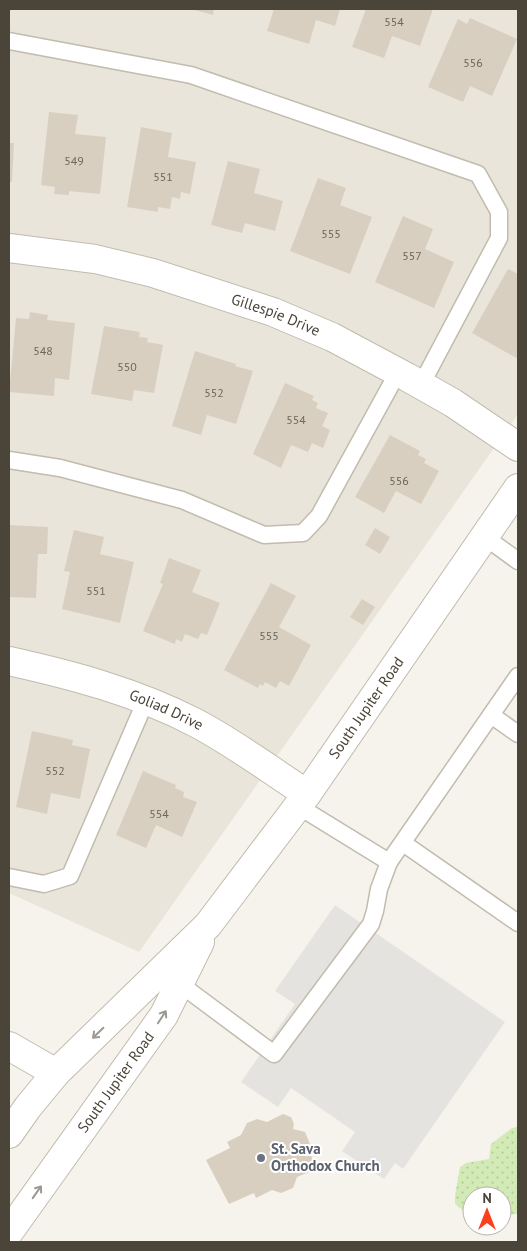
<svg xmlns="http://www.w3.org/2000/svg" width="527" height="1251" font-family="'PT Sans',sans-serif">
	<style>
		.residential { fill: #eae5da }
		.park { fill: url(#park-dots) }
		.parking { fill: #e5e3e0 }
		.building { fill: #d8cfc1 }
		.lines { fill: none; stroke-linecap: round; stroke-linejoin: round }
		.service-casing { stroke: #c2bbae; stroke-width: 19 }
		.minor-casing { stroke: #c2bbae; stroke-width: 30 }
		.tertiary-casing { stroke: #c2bbae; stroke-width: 30 }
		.service { stroke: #fff; stroke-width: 16 }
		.minor { stroke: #fff; stroke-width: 28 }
		.tertiary { stroke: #fff; stroke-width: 28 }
		.oneway { stroke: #9c9892 }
		.worship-dot { fill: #6b7280; stroke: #fff; stroke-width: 2 }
		.labels { text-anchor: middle; stroke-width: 4; stroke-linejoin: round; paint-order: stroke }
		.number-label { font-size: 12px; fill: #6e675b }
		.street-label { font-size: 15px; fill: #4b4439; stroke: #fff }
		.worship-label { font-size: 15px; font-weight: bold; fill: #5b616d; stroke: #fff; text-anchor: start }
	</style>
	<defs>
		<pattern id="park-dots" width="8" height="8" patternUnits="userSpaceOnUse" patternTransform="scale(1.25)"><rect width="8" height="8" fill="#d2eab5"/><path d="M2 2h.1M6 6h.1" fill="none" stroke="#b6ca9c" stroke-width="1.8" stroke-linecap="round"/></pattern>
	</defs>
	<rect width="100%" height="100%" fill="#f6f3ec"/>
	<!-- residential -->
	<polygon class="residential" points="9,9 518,9 518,414 139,952 9,893"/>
	<!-- park -->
	<polygon class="park" points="518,1127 518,1214 502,1215 502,1196 472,1196 472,1214 466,1213 455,1204 455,1195 460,1167 466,1163 489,1159 491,1144 512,1128"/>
	<!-- parking -->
	<polygon class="parking" points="335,905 505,1022 403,1169 395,1163 384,1179 342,1151 355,1132 291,1088 278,1107 241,1082 295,1004 275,991"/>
	<!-- building -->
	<g class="building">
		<polygon points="191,9 214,9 213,15"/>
		<polygon points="274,9 340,9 335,26 316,20 309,44 267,31"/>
		<polygon points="366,9 433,9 420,46 392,36 384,58 352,47"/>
		<polygon points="470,18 517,39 492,96 470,86 463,102 428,87 458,19 467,24"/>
		<polygon points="49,112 78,115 75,134 106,137 100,194 69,191 69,195 54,194 55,187 41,185"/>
		<polygon points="141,127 172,133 168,157 196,162 190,194 181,192 180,199 172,197 170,209 158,207 158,212 127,207"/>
		<polygon points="9,143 14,143 12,182 9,182"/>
		<polygon points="228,161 260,169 254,193 283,201 275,231 245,223 242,233 211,225"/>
		<polygon points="318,178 346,188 340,205 372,217 350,274 290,251"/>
		<polygon points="403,216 433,229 425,249 454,262 434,308 375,282"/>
		<polygon points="508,269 518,274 518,359 472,333"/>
		<polygon points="30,312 48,315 47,320 75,323 69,380 55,378 54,396 9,392 16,318 29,319"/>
		<polygon points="104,326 140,332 139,337 148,338 147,342 163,345 154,393 134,390 132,401 91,394"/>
		<polygon points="195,351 236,364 235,366 253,371 236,424 207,415 201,435 172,426"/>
		<polygon points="285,383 314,396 312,400 318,403 316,408 328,413 322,426 330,430 323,448 312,443 308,452 291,445 281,468 253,454"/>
		<polygon points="390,435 420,451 418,455 426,459 424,463 439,471 421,504 396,491 384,513 355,497"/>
		<polygon points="9,525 48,527 47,554 38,554 36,598 9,597"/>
		<polygon points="375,528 390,537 380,554 365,545"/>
		<polygon points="74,530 104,537 100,554 134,562 120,623 62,609 70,572 64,571"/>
		<polygon points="169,558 201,570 192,592 220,603 207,635 201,633 198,639 185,634 182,642 176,639 175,644 143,631 163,584 160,583"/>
		<polygon points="271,583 296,596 279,627 311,645 289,686 280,681 276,688 265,682 263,686 260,684 258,688 224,670"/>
		<polygon points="362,599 375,607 363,625 350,617"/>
		<polygon points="32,731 73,740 72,745 90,749 80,799 51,793 47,814 16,807"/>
		<polygon points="143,771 176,785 175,788 184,792 183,797 197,802 182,837 156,825 146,848 116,835"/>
		<polygon points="283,1114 291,1117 294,1124 293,1129 305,1132 310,1144 305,1156 311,1156 315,1163 314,1170 297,1177 293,1188 281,1193 272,1190 256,1198 254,1193 229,1204 206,1160 230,1148 227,1142 241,1135 247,1123 257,1119 267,1122"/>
	</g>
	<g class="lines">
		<defs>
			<g id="service">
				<polyline points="9,41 191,75 478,174 499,212 499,238 421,385"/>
				<polyline points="9,460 60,468 182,500 264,535 303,533 319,516 398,372"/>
				<polyline points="485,537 518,561"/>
				<polyline points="491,715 518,734"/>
				<polyline points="298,806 389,862 518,676"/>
				<polyline points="403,843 518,923"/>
				<polyline points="9,877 44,884 70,876 146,700"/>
				<polyline points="180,984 274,1054 371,924 375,911 379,889 389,862"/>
			</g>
			<g id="minor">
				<path id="s1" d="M9 248 95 259 153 273 273 312 332 337 407 377 453 403 518 447"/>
				<path id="s2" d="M9 661C72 675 136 692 194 722 233 742 270 770 307 794"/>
				<polyline points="9,1046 56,1073"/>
			</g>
			<g id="tertiary">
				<path id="s3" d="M9 1134 28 1107 56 1073 208 925 307 794 518 488"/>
				<path id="s4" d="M9 1232 164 1015 200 942"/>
			</g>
		</defs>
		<!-- service casing -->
		<use href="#service" class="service-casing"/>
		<!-- minor casing -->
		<use href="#minor" class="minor-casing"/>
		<!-- tertiary casing -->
		<use href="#tertiary" class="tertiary-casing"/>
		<!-- service -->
		<use href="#service" class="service"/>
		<!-- minor -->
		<use href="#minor" class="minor"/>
		<!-- tertiary -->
		<use href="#tertiary" class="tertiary"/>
	</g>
	<!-- one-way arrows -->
	<defs><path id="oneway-shaft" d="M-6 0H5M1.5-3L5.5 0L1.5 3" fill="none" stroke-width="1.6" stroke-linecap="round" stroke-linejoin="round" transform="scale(1.25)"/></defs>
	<g class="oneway">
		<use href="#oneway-shaft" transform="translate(162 1017) rotate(-57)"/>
		<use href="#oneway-shaft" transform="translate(98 1033) rotate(136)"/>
		<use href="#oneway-shaft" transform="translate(37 1192) rotate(-55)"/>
	</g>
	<!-- markers -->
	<circle class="worship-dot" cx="261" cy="1158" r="5"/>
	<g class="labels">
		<!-- number labels -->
		<g class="number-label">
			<text x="394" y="26">554</text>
			<text x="473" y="67">556</text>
			<text x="74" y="165">549</text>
			<text x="163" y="181">551</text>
			<text x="331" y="238">555</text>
			<text x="412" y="260">557</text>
			<text x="43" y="355">548</text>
			<text x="127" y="371">550</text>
			<text x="214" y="397">552</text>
			<text x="296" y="424">554</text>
			<text x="399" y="485">556</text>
			<text x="96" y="595">551</text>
			<text x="269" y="640">555</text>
			<text x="55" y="775">552</text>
			<text x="159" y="818">554</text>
		</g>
		<!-- street labels -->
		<g class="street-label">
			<text dy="5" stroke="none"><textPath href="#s1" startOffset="276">Gillespie Drive</textPath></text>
			<text dy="5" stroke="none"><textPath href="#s3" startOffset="558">South Jupiter Road</textPath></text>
			<text dy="5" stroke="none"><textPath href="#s2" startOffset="165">Goliad Drive</textPath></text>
			<text dy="5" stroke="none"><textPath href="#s4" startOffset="184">South Jupiter Road</textPath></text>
		</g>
		<!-- worship labels -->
		<g class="worship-label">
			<text x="271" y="1154">St. Sava<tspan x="271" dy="17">Orthodox Church</tspan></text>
		</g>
	</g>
	<!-- border -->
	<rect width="527" height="1251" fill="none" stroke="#4b4439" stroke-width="20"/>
	<!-- north arrow -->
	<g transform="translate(487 1211)"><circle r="24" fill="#ffffff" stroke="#b7b4b0"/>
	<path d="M0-4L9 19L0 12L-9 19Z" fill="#fc3f1d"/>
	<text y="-8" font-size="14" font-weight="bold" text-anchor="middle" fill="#4b4439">N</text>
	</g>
</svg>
